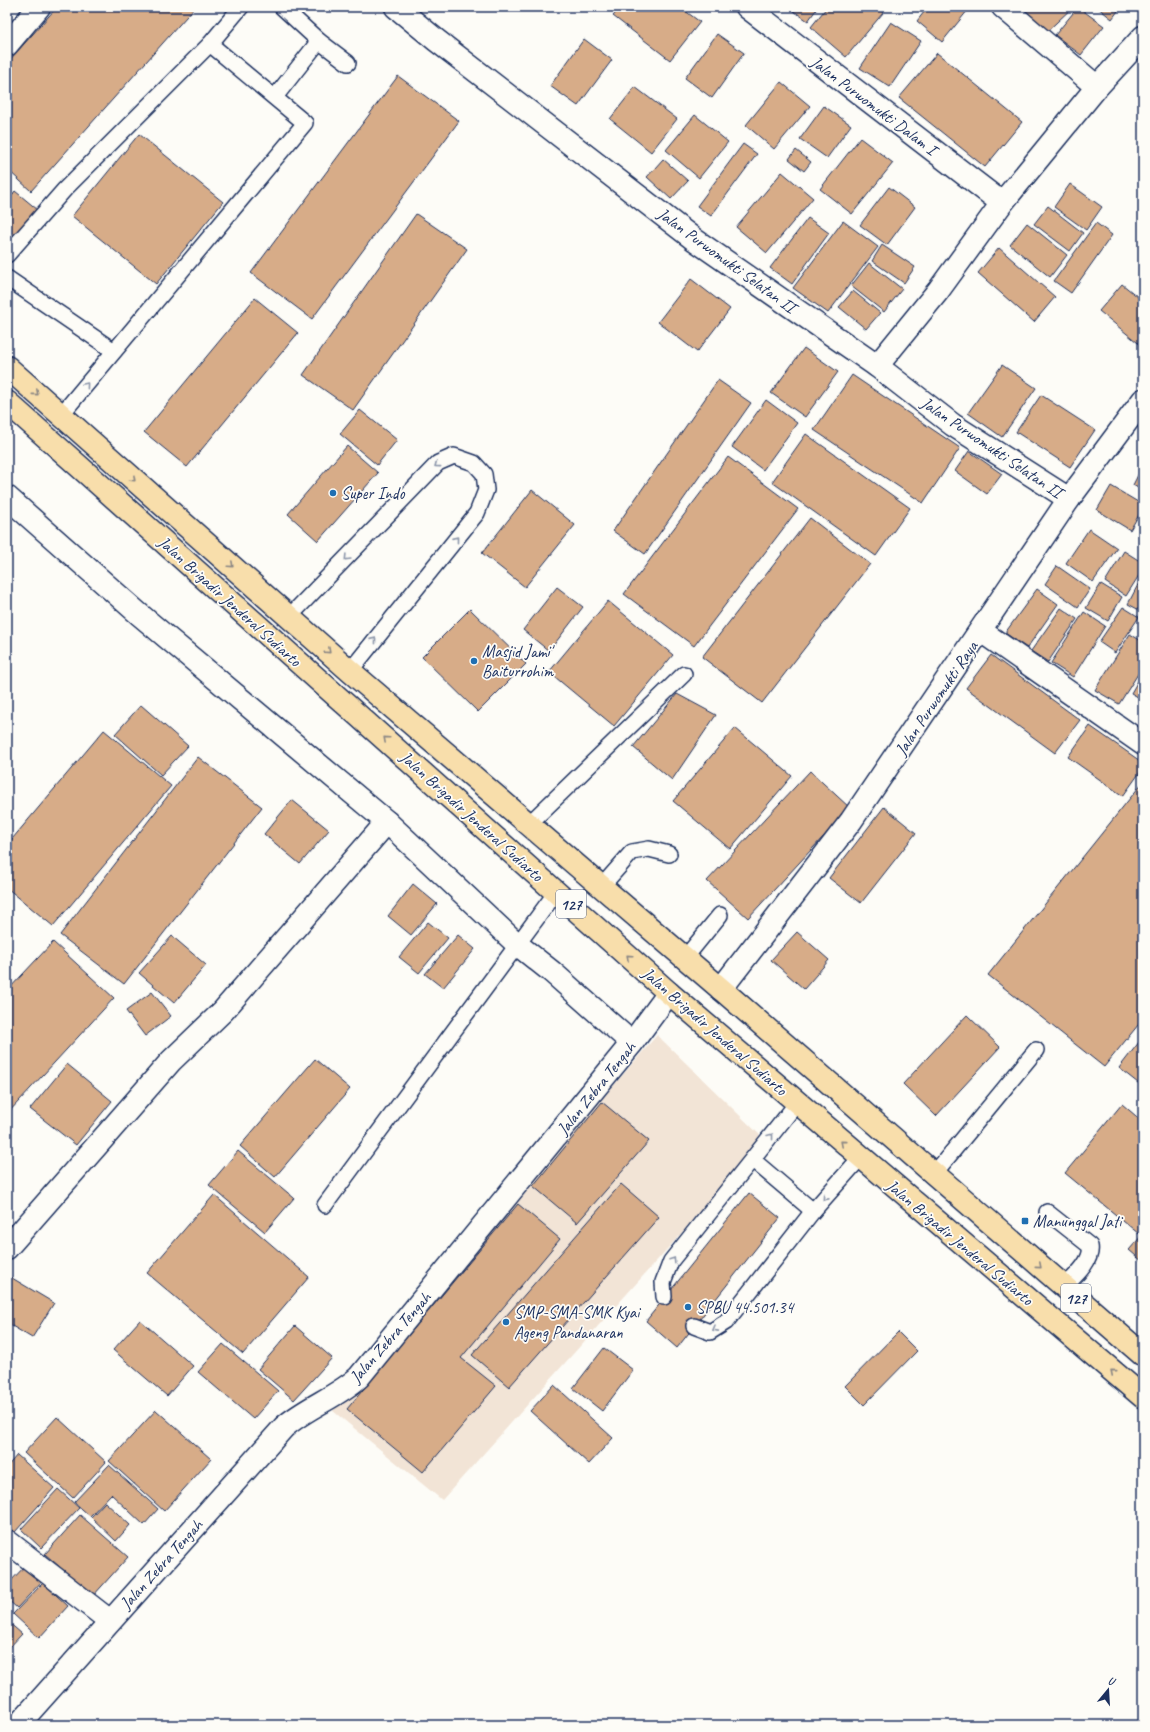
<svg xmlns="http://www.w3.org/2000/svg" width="1150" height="1732" font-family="Caveat,sans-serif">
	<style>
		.built { fill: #f2e4d6 }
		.building { fill: #d7ac88; stroke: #1b2f5e }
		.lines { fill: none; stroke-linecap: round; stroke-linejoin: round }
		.service-casing { stroke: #1b2f5e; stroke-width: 18 }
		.minor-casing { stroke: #1b2f5e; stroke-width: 25 }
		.tertiary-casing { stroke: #1b2f5e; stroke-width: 25 }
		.primary-casing { stroke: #1b2f5e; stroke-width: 25 }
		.service { stroke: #fdfcf7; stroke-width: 15 }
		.minor { stroke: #fdfcf7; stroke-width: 22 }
		.tertiary { stroke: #fdfcf7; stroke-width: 22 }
		.primary { stroke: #f8deab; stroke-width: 22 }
		.oneway { stroke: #8c96aa }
		.oneway2 { stroke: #8a8684 }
		.poi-dot { fill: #1f6fb2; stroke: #fdfcf7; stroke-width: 1.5 }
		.labels { text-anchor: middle; stroke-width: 3.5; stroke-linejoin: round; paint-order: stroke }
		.shield { fill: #fdfcf7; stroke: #5f6c8c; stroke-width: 1 }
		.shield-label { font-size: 16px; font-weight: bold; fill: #1b2f5e }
		.street-label { font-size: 17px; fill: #1b2f5e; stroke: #fdfcf7 }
		.poi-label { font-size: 17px; fill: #1b2f5e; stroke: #fdfcf7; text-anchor: start }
	</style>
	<rect width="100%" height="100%" fill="#fdfcf7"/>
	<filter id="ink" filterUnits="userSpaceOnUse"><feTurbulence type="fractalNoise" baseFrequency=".025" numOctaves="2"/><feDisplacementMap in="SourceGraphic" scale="8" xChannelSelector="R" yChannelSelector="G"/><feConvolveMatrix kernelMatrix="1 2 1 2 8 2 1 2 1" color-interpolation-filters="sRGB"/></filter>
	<g filter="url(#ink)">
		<!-- built -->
		<polygon class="built" points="657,1035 765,1140 442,1500 333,1411"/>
		<!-- building -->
		<g class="building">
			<polygon points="57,7 195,7 31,191 7,169 7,63"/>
			<polygon points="481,7 489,7 486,11"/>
			<polygon points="621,7 680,7 700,22 670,60 613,16"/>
			<polygon points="788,7 818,7 808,21"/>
			<polygon points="827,7 877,7 883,13 846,57 811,27"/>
			<polygon points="928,7 964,7 968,10 942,42 917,21"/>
			<polygon points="1013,7 1073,7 1041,37"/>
			<polygon points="1078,7 1104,26 1081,55 1055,35"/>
			<polygon points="1097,7 1113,7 1118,11 1112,19"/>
			<polygon points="891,22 921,41 890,87 860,68"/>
			<polygon points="717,34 744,53 712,98 685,78"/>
			<polygon points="584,39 612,60 578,106 550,86"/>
			<polygon points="937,53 1022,122 985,167 899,98"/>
			<polygon points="398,76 459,121 312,319 251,273"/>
			<polygon points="781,82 810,106 774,149 746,125"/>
			<polygon points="635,87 677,119 651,152 610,119"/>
			<polygon points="824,106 851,125 827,158 800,139"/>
			<polygon points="695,115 728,142 699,178 666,150"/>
			<polygon points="139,134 223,202 156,284 72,216"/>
			<polygon points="860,138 893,163 852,214 820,189"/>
			<polygon points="743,144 757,154 711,216 697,206"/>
			<polygon points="796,150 811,162 804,171 789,159"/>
			<polygon points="663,159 688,181 671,199 647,177"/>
			<polygon points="782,172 813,198 767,253 736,227"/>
			<polygon points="1070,184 1102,207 1086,230 1054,207"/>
			<polygon points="889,187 915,207 887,245 860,225"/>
			<polygon points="15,191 38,210 15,239 7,233 7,202"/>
			<polygon points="1048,206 1083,233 1070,251 1034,224"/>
			<polygon points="416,214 467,249 353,410 303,375"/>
			<polygon points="808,218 829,233 792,284 770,268"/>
			<polygon points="843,221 878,247 828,313 793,288"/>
			<polygon points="1027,223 1067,255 1050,277 1010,245"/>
			<polygon points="1096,223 1112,235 1071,293 1054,281"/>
			<polygon points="882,245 915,267 904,283 872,261"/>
			<polygon points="999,248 1055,297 1034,322 978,273"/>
			<polygon points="869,263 902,289 884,312 851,286"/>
			<polygon points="691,279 730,309 697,352 658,322"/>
			<polygon points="1122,284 1143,301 1143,347 1099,311"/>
			<polygon points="853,291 880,313 866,329 839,307"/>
			<polygon points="255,298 298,333 187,467 144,432"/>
			<polygon points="804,348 838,372 805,417 771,393"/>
			<polygon points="1002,365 1036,388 1002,437 968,413"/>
			<polygon points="852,375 960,448 923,503 814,430"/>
			<polygon points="718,380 751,403 645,554 613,531"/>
			<polygon points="1041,395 1095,430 1070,467 1016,432"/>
			<polygon points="766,400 797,423 763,470 732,447"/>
			<polygon points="360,410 397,440 377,465 340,434"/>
			<polygon points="806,434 910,508 876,556 772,482"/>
			<polygon points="347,446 378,473 318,541 288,514"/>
			<polygon points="969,451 1002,474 987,494 955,471"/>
			<polygon points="728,457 798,509 694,646 624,594"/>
			<polygon points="1143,465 1143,491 1133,485"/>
			<polygon points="1111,486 1143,505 1143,508 1130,530 1097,510"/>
			<polygon points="532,490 575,525 525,587 482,553"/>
			<polygon points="810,518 870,564 762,703 702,657"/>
			<polygon points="1089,529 1117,548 1093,582 1066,563"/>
			<polygon points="1124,551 1143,563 1143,569 1126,596 1105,582"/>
			<polygon points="1057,566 1090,589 1078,607 1045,584"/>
			<polygon points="1143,575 1143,612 1128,604"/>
			<polygon points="1101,584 1122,597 1108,621 1086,608"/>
			<polygon points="557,587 583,607 549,651 523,630"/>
			<polygon points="1037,589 1058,604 1027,648 1005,633"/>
			<polygon points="608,601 673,655 614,726 549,672"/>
			<polygon points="1123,607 1139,617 1115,653 1099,642"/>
			<polygon points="1061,608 1077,619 1048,662 1031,651"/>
			<polygon points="470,609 526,664 478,712 422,657"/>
			<polygon points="1084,612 1105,626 1073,677 1051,663"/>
			<polygon points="1130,634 1143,642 1143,666 1119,704 1095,690"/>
			<polygon points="991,655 1080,720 1055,753 966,688"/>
			<polygon points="1143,672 1143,700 1131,693"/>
			<polygon points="677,694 716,715 672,780 633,747"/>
			<polygon points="141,705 188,746 161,775 115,734"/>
			<polygon points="1090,726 1143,763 1143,768 1123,796 1068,757"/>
			<polygon points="735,728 792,776 730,849 673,801"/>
			<polygon points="104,730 171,786 53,926 7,888 7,845"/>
			<polygon points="198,757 262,807 124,984 60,935"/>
			<polygon points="810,771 850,808 748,918 707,881"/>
			<polygon points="1143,782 1143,1019 1104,1067 988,975"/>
			<polygon points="292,800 329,830 300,864 264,834"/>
			<polygon points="884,807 916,833 861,903 829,878"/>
			<polygon points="413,884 437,904 411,935 388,916"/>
			<polygon points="428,922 448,938 419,973 399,957"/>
			<polygon points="797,932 829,960 804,989 771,960"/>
			<polygon points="458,935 475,949 443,988 425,974"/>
			<polygon points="172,936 206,965 174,1003 139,973"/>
			<polygon points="53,942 114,998 7,1114 7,991"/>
			<polygon points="152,992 171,1016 145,1036 126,1011"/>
			<polygon points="967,1015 1000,1047 936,1116 903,1084"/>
			<polygon points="1143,1037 1143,1087 1119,1068"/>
			<polygon points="315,1059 350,1089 275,1177 240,1146"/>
			<polygon points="67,1064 112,1101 76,1145 30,1109"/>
			<polygon points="602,1102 649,1141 577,1223 533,1186"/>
			<polygon points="1122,1104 1143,1122 1143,1229 1139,1234 1065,1173"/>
			<polygon points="238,1151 294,1198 265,1232 209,1185"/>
			<polygon points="621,1184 659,1217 509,1387 472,1355"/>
			<polygon points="749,1193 780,1218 677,1348 646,1321"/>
			<polygon points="214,1195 309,1277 243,1354 147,1273"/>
			<polygon points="518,1204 560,1239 461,1358 496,1386 423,1472 347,1409"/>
			<polygon points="1143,1234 1143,1262 1129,1250"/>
			<polygon points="7,1275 54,1303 32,1338 7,1323"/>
			<polygon points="140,1320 193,1366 167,1396 113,1350"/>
			<polygon points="295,1326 332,1358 294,1400 258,1369"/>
			<polygon points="898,1332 917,1351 864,1405 845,1386"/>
			<polygon points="223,1344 278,1391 253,1419 198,1372"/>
			<polygon points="604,1348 633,1370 602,1411 573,1388"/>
			<polygon points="554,1385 613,1438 589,1464 530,1411"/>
			<polygon points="156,1410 211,1459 164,1511 109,1461"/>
			<polygon points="57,1417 106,1462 73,1498 24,1453"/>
			<polygon points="17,1455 54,1488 15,1532 7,1525 7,1467"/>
			<polygon points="109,1465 158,1509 144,1525 111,1494 90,1516 74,1502"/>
			<polygon points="58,1489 79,1508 41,1548 21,1529"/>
			<polygon points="105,1502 130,1525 116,1541 91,1517"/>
			<polygon points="80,1515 128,1557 93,1596 45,1554"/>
			<polygon points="27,1564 44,1579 17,1608 7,1599 7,1585"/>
			<polygon points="43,1583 68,1606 39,1638 13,1614"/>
			<polygon points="7,1621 22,1634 7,1650"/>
		</g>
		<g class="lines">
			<defs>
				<g id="service">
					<polyline points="282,7 319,41 348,63"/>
					<polyline points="275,97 319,41"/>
					<polyline points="7,255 65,189 210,44"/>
					<polyline points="7,278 114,351"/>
					<polyline points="61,415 305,123 210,44 241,7"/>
					<polyline points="289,617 438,463 454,456 474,463 484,474 486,490 477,513 350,671"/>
					<polyline points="529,824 684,674"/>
					<polyline points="602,886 632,852 649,849 669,854"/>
					<polyline points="685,958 720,915"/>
					<polyline points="753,1160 813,1211"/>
					<polyline points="934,1174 1036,1050"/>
					<polyline points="325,1205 557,891"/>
					<path d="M1047 1212 1090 1246C1093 1261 1074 1277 1064 1287"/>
					<polyline points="664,1297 663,1282 671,1261 797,1103"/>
					<polyline points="694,1326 710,1332 726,1322 813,1211 860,1158"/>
				</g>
				<g id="minor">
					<polyline points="396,7 436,40 695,240 877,366 953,425 1069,499"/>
					<polyline points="747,7 1002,203"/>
					<polyline points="1003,7 1097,87"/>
					<polyline points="7,45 39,7"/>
					<polyline points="877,366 938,291 1002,203 1097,87 1143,37"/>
					<polyline points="7,497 139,614 387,822 518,945 552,972 632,1043"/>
					<polyline points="981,631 1143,744"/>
					<polyline points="721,989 851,821 1069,499 1143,400"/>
					<polyline points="7,1248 171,1061 223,1011 387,822"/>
					<polyline points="7,1541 110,1621"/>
				</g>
				<path id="tertiary" d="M18 1725 284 1427C307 1407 337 1397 359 1377L632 1043 669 993"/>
				<g id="primary">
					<polyline points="7,367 350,671 721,989 1143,1355"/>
					<polyline points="7,402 669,993 1143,1397"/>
				</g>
			</defs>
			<!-- service casing -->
			<use href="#service" class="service-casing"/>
			<!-- minor casing -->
			<use href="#minor" class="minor-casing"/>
			<!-- tertiary casing -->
			<use href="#tertiary" class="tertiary-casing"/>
			<!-- primary casing -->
			<use href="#primary" class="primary-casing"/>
			<!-- service -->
			<use href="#service" class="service"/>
			<!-- minor -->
			<use href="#minor" class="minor"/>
			<!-- tertiary -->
			<use href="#tertiary" class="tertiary"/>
			<!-- primary -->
			<use href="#primary" class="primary"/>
		</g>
		<!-- one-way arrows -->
		<defs><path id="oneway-chevron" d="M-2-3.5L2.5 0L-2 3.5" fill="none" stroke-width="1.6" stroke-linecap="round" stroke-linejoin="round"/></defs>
		<g class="oneway">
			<use href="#oneway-chevron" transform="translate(86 385) rotate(-50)"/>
			<use href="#oneway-chevron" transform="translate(437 465) rotate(143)"/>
			<use href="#oneway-chevron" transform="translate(456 539) rotate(-51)"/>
			<use href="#oneway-chevron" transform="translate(347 558) rotate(134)"/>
			<use href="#oneway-chevron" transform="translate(374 640) rotate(-51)"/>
			<use href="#oneway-chevron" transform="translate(771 1136) rotate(-52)"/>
			<use href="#oneway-chevron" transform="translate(825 1198) rotate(132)"/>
			<use href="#oneway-chevron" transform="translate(673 1260) rotate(-57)"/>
			<use href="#oneway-chevron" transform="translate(715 1329) rotate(151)"/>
		</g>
		<g class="oneway2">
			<use href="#oneway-chevron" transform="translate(36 393) rotate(41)"/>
			<use href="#oneway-chevron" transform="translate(133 479) rotate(42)"/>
			<use href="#oneway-chevron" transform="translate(231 565) rotate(42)"/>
			<use href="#oneway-chevron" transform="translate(328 651) rotate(42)"/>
			<use href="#oneway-chevron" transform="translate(386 739) rotate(-138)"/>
			<use href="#oneway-chevron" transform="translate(629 957) rotate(-138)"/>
			<use href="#oneway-chevron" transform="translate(843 1143) rotate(-139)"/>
			<use href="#oneway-chevron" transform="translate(1039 1266) rotate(41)"/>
			<use href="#oneway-chevron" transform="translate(1113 1372) rotate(-140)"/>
		</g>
	</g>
	<!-- markers -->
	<g class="poi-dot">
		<circle cx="333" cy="493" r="4"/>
		<circle cx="474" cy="661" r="4"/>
		<rect x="1021" y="1217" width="8" height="8" rx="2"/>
		<circle cx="688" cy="1307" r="4"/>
		<circle cx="506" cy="1322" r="4"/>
	</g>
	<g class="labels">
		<!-- shield labels -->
		<g class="shield">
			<rect x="556" y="890" width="30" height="28" rx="3"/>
			<rect x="1061" y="1284" width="30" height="28" rx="3"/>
		</g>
		<g class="shield-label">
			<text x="571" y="910">127</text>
			<text x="1076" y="1304">127</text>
		</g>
		<!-- street labels -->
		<g class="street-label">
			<text transform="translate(874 105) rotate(37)" y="6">Jalan Purwomukti Dalam I</text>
			<text transform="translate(727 260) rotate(36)" y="6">Jalan Purwomukti Selatan II</text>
			<text transform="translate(992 447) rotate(34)" y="6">Jalan Purwomukti Selatan II</text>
			<text transform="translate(230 601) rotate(42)" y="6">Jalan Brigadir Jenderal Sudiarto</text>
			<text transform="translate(936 698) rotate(-56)" y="6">Jalan Purwomukti Raya</text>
			<text transform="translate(472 816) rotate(42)" y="6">Jalan Brigadir Jenderal Sudiarto</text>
			<text transform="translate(715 1031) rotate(41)" y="6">Jalan Brigadir Jenderal Sudiarto</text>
			<text transform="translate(596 1088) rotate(-51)" y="6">Jalan Zebra Tengah</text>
			<text transform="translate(960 1242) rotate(40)" y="6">Jalan Brigadir Jenderal Sudiarto</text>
			<text transform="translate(390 1337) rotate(-49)" y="6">Jalan Zebra Tengah</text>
			<text transform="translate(161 1564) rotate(-48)" y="6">Jalan Zebra Tengah</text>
		</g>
		<!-- poi labels -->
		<g class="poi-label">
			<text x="341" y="499">Super Indo</text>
			<text x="482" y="657">Masjid Jami'<tspan x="482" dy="20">Baiturrohim</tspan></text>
			<text x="1033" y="1227">Manunggal Jati</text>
			<text x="696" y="1313">SPBU 44.501.34</text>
			<text x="514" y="1318">SMP-SMA-SMK Kyai<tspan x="514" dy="20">Ageng Pandanaran</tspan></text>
		</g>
	</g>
	<!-- margin -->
	<rect width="1150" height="1732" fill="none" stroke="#fdfcf7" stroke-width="24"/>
	<rect x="12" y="12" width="1126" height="1708" fill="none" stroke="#1b2f5e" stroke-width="1.5" filter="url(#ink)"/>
	<!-- north arrow -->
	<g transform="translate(1108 1690) rotate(18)" stroke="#fdfcf7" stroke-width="3" paint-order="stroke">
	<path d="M0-3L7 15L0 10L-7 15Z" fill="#1b2f5e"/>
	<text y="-6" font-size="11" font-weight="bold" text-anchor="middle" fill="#1b2f5e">U</text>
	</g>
</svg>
